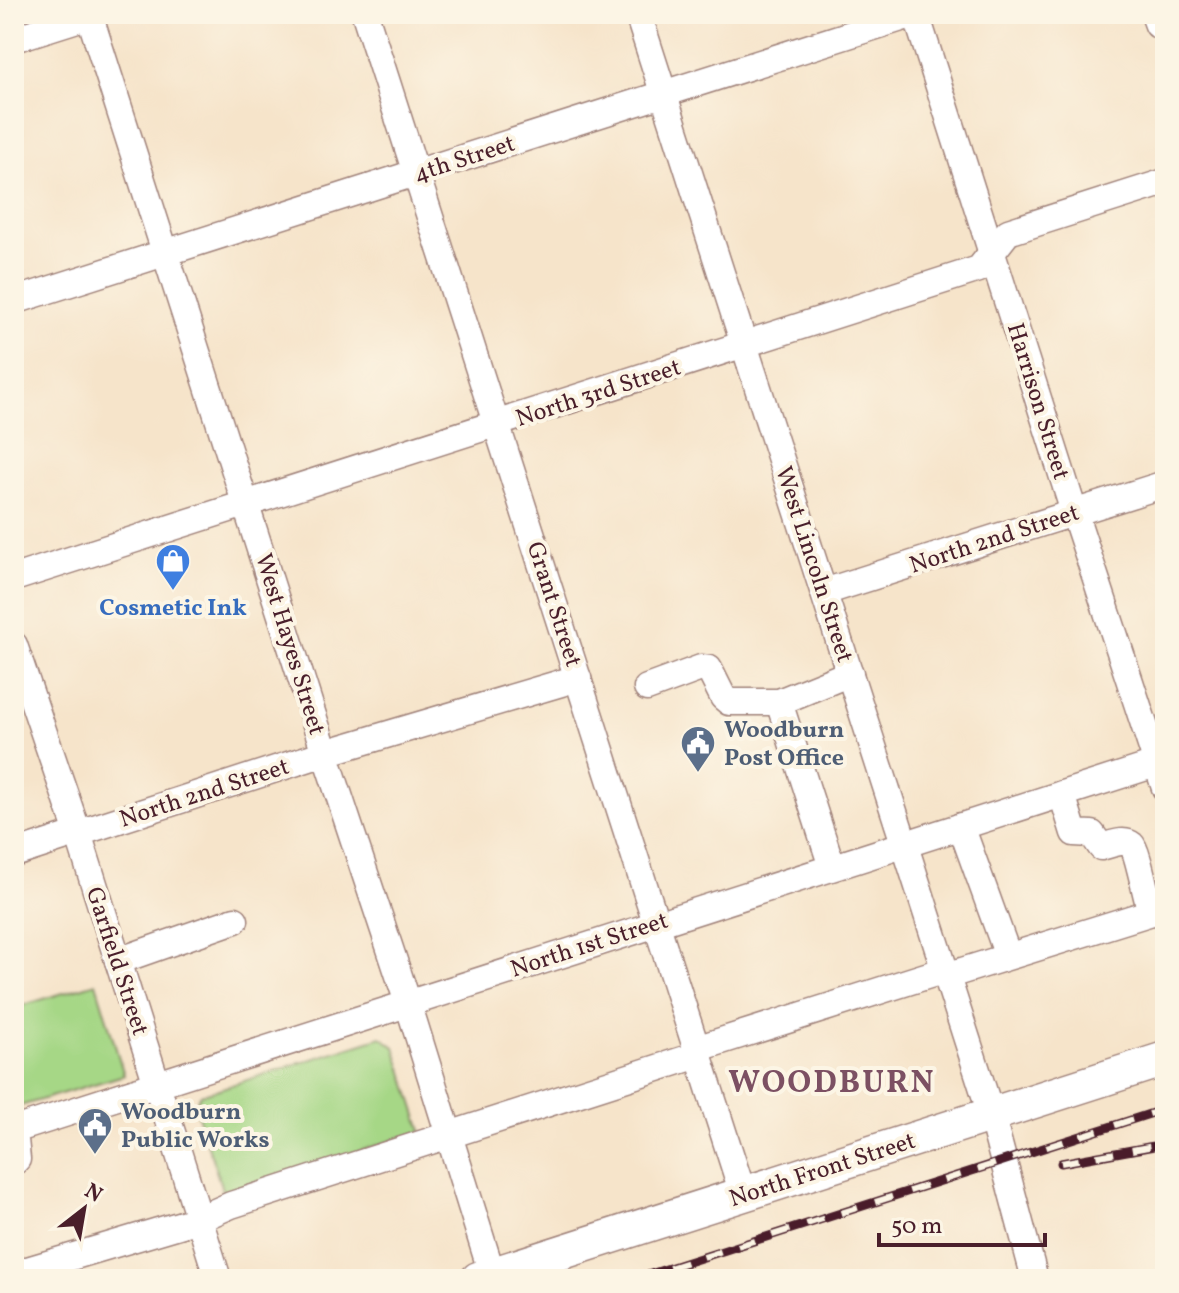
<svg xmlns="http://www.w3.org/2000/svg" width="1179" height="1293" font-family="Vollkorn,serif">
	<style>
		.green { fill: #a6d786; stroke: #787b58; stroke-width: 2 }
		.lines { fill: none; stroke-linecap: round; stroke-linejoin: round }
		.minor-casing { stroke: #a0827a; stroke-width: 29 }
		.major-casing { stroke: #a0827a; stroke-width: 37 }
		.minor { stroke: #fff; stroke-width: 26 }
		.major { stroke: #fff; stroke-width: 34 }
		.rail-casing { stroke: #4a1f2b; stroke-width: 9 }
		.rail { stroke: #fcf5e5; stroke-width: 6; stroke-dasharray: 18; stroke-linecap: butt }
		.labels { text-anchor: middle; stroke-width: 8; stroke-linejoin: round; paint-order: stroke }
		.street-label { font-size: 24px; fill: #4a1f2b; stroke: #fcf5e5 }
		.shop-label { font-size: 24px; font-weight: bold; fill: #366cbe; stroke: #fcf5e5 }
		.service-label { font-size: 24px; font-weight: bold; fill: #4e5e75; stroke: #fcf5e5; text-anchor: start }
		.district-label { font-size: 32px; font-weight: bold; letter-spacing: 2px; fill: #7c5063; stroke: #fcf5e5 }
	</style>
	<rect width="100%" height="100%" fill="#fcf5e5"/>
	<filter id="ink" filterUnits="userSpaceOnUse"><feTurbulence type="fractalNoise" baseFrequency=".0125" numOctaves="2"/><feDisplacementMap in="SourceGraphic" scale="16" xChannelSelector="R" yChannelSelector="G"/><feConvolveMatrix kernelMatrix="1 2 1 2 8 2 1 2 1" color-interpolation-filters="sRGB"/></filter>
	<filter id="wash" filterUnits="userSpaceOnUse"><feTurbulence type="fractalNoise" baseFrequency=".006" numOctaves="4" result="noise"/><feDisplacementMap in="SourceGraphic" scale="32" xChannelSelector="R" yChannelSelector="G"/><feGaussianBlur stdDeviation="1.8" result="paint"/><feColorMatrix in="noise" values="0 0 0 0 0 0 0 0 0 0 0 0 0 0 0 0 0 1.4 0 .05"/><feComposite in="paint" operator="in"/></filter>
	<g filter="url(#wash)">
		<rect width="100%" height="100%" fill="#f6e4ca"/>
		<!-- green -->
		<g class="green">
			<polygon points="96,983 124,1075 14,1108 14,1008"/>
			<polygon points="381,1037 395,1047 422,1131 224,1195 195,1106 200,1095"/>
		</g>
	</g>
	<g filter="url(#ink)">
		<g class="lines">
			<defs>
				<g id="minor">
					<polyline points="89,14 325,753 408,1003 492,1274"/>
					<polyline points="365,14 743,1194"/>
					<polyline points="638,14 991,1114 1035,1279"/>
					<polyline points="916,14 1074,512 1165,788"/>
					<polyline points="1154,14 1158,25 1165,29"/>
					<polyline points="14,39 93,14"/>
					<polyline points="14,301 914,14"/>
					<polyline points="14,578 979,269 1008,232 1165,182"/>
					<polyline points="824,592 1165,484"/>
					<polyline points="14,645 78,833 218,1279"/>
					<polyline points="647,688 701,668 709,669 723,697 729,702 779,702 850,673"/>
					<polyline points="779,702 832,867"/>
					<path d="M1062 794 1074 833 1092 834 1101 847C1110 845 1124 838 1132 845 1137 849 1147 901 1151 912"/>
					<polyline points="961,826 1008,956"/>
					<polyline points="14,854 325,753 578,678"/>
					<polyline points="118,961 235,920"/>
					<polyline points="946,976 1165,908"/>
					<polyline points="696,1049 945,970"/>
					<polyline points="14,1162 17,1159 14,1130 1165,761"/>
					<polyline points="14,1274 199,1219 231,1205 698,1055"/>
				</g>
				<polyline id="major" points="478,1279 1165,1059"/>
			</defs>
			<!-- minor casing -->
			<use href="#minor" class="minor-casing"/>
			<!-- major casing -->
			<use href="#major" class="major-casing"/>
			<!-- minor -->
			<use href="#minor" class="minor"/>
			<!-- major -->
			<use href="#major" class="major"/>
			<defs>
				<g id="rail">
					<polyline points="1061,1163 1165,1144"/>
					<polyline points="635,1279 1165,1109"/>
				</g>
			</defs>
			<!-- rail casing -->
			<use href="#rail" class="rail-casing"/>
			<!-- rail -->
			<use href="#rail" class="rail"/>
		</g>
	</g>
	<!-- icons -->
	<defs>
		<symbol id="shop-pin" viewBox="-11 -11 22 30"><path d="M0 17L-7.5 6A9.5 9.5 0 1 1 7.5 6Z" fill="#3f7fe0" stroke="#fcf5e5"/><path d="M-5-2.5h2.3a2.7 3.5 0 0 1 5.4 0H5L5.5 6h-11ZM-1.5-2.5h3a1.5 2.3 0 0 0-3 0Z" fill="#fff"/></symbol>
		<symbol id="civic-pin" viewBox="-11 -11 22 30"><path d="M0 17L-7.5 6A9.5 9.5 0 1 1 7.5 6Z" fill="#5c6f8a" stroke="#fcf5e5"/><path d="M-.6-6.5H3V-4.5H.6V-3L4-1V1h2V6H-6V1h2V-1L-.6-3ZM-1.2 2.5V6h2.4V2.5Z" fill="#fff"/></symbol>
	</defs>
	<g fill-rule="evenodd">
		<use href="#shop-pin" x="153" y="541" width="40" height="54"/>
		<use href="#civic-pin" x="678" y="723" width="40" height="54"/>
		<use href="#civic-pin" x="75" y="1105" width="40" height="54"/>
	</g>
	<g class="labels">
		<!-- street labels -->
		<g class="street-label">
			<text transform="translate(464 158) rotate(-18)" y="8">4th Street</text>
			<text transform="translate(598 392) rotate(-18)" y="8">North 3rd Street</text>
			<text transform="translate(1039 401) rotate(73)" y="8">Harrison Street</text>
			<text transform="translate(994 538) rotate(-18)" y="8">North 2nd Street</text>
			<text transform="translate(815 564) rotate(72)" y="8">West Lincoln Street</text>
			<text transform="translate(555 604) rotate(72)" y="8">Grant Street</text>
			<text transform="translate(291 644) rotate(73)" y="8">West Hayes Street</text>
			<text transform="translate(204 792) rotate(-18)" y="8">North 2nd Street</text>
			<text transform="translate(589 944) rotate(-18)" y="8">North 1st Street</text>
			<text transform="translate(118 961) rotate(72)" y="8">Garfield Street</text>
			<text transform="translate(822 1169) rotate(-18)" y="8">North Front Street</text>
		</g>
		<!-- shop labels -->
		<g class="shop-label">
			<text x="173" y="615">Cosmetic Ink</text>
		</g>
		<!-- service labels -->
		<g class="service-label">
			<text x="724" y="737">Woodburn<tspan x="724" dy="28">Post Office</tspan></text>
			<text x="121" y="1119">Woodburn<tspan x="121" dy="28">Public Works</tspan></text>
		</g>
		<!-- district labels -->
		<g class="district-label">
			<text x="832" y="1092">WOODBURN</text>
		</g>
	</g>
	<!-- margin -->
	<rect width="1179" height="1293" fill="none" stroke="#fcf5e5" stroke-width="48"/>
	<!-- north arrow -->
	<g transform="translate(84 1209) rotate(31)" stroke="#fcf5e5" stroke-width="6" paint-order="stroke">
	<path d="M0-6L14 30L0 20L-14 30Z" fill="#4a1f2b"/>
	<text y="-12" font-size="22" font-weight="bold" text-anchor="middle" fill="#4a1f2b">N</text>
	</g>
	<!-- scale -->
	<path d="M879 1233v12h166v-12" fill="none" stroke="#4a1f2b" stroke-width="4"/>
	<text x="891" y="1233" font-size="24" fill="#4a1f2b" stroke="#fcf5e5" stroke-width="6" paint-order="stroke">50 m</text>
</svg>
